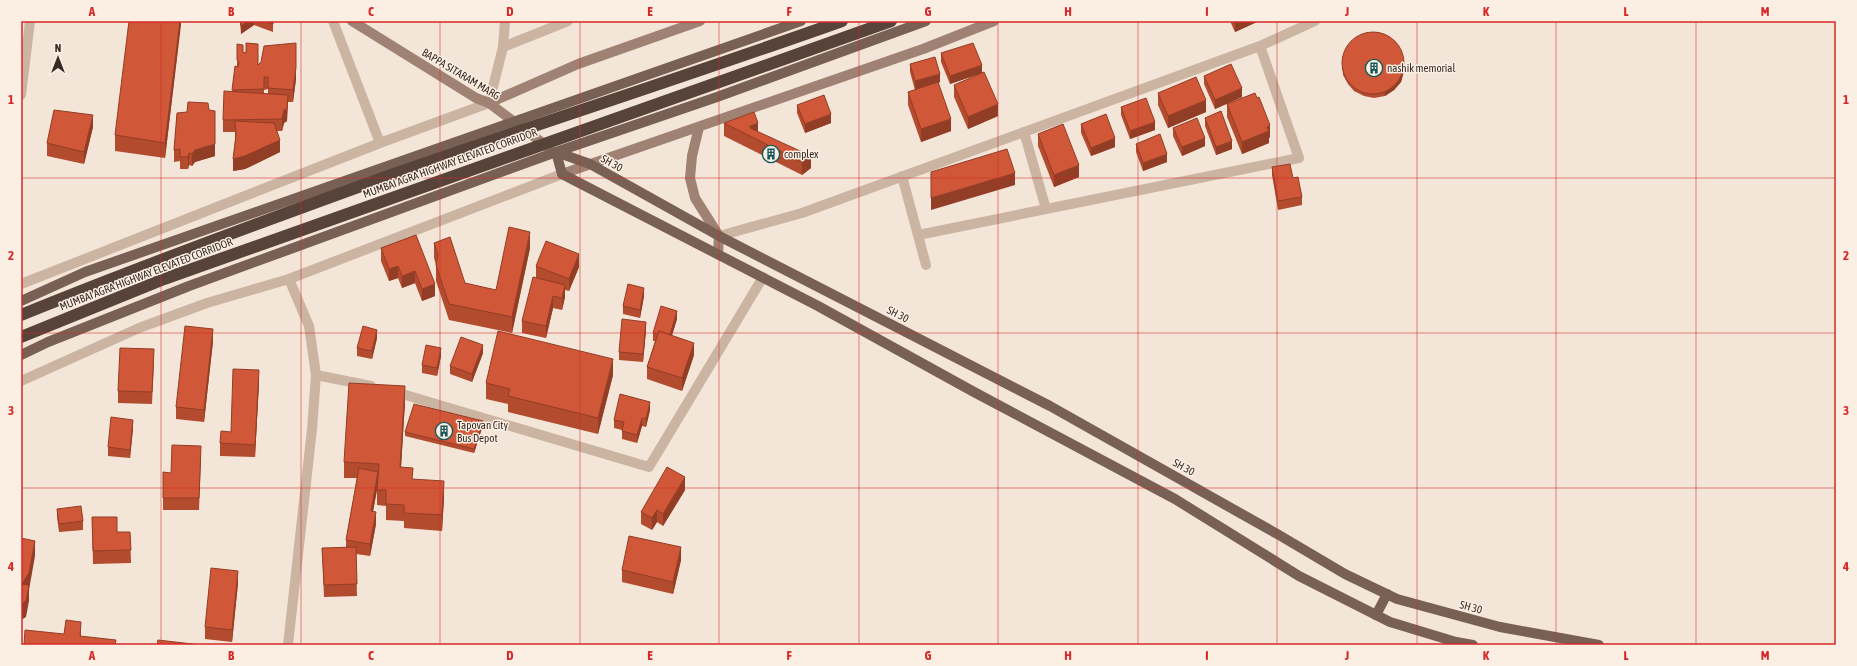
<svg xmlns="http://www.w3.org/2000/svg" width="1857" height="666" font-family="'Asap Condensed',sans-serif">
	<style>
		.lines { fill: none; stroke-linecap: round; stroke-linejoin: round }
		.street { stroke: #ccb4a2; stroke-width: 10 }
		.secondary { stroke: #9f8273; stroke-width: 10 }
		.primary { stroke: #796055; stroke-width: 10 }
		.highway-bridge { stroke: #58433b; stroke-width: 12 }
		.wall { fill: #b34b2f; fill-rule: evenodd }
		.shaded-wall { fill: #923d26 }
		.building { fill: #d05737; stroke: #923d26 }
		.grid { fill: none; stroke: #d62828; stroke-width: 1; stroke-opacity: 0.55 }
		.labels { text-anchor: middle; stroke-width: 3; stroke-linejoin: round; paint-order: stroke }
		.poi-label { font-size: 11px; fill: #362a25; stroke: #fbefe3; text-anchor: start }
		.street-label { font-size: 11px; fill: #362a25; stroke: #fbefe3 }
		.neatline { fill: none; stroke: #d62828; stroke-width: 1.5 }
		.grid-label { font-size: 13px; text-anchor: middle; font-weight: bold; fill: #d62828 }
	</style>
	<rect width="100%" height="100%" fill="#f3e5d7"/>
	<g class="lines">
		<!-- street -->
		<g class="street">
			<polyline points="333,21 380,143"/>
			<polyline points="503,47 568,21"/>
			<polyline points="21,95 30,21"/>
			<polyline points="1024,132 1046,209"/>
			<polyline points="902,176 926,265"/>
			<polyline points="918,235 1299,158 1260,46"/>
			<polyline points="719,236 802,213 1260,46 1315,21"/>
			<polyline points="21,284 380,143 489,103 503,47 505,21"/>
			<polyline points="316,375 371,386"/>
			<polyline points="21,381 139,328 207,303 289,279 562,174"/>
			<polyline points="392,391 649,467 763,277"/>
			<polyline points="288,645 312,429 316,375 309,326 289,279"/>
		</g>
		<!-- secondary -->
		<g class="secondary">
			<polyline points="352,21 476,98 489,103 548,147"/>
			<polyline points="489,103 578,64 700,21"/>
			<polyline points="699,127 692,156 690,178 695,198 719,236 718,254"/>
			<polyline points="562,174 923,49 994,21"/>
		</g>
		<!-- primary -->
		<g class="primary">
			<polyline points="556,152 590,164 719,236 1050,406 1279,535 1345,574 1397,599 1500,627 1599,645"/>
			<polyline points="556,152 562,174 818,306 974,392 1175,499 1299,576 1390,622 1456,642 1473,645"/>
			<polyline points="21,301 85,272 801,21"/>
			<polyline points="21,355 48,342 189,286 556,152 717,97 926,21"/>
			<polyline points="1376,615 1387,594"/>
		</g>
		<!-- highway-bridge -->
		<g class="highway-bridge">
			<path d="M21 315C144 265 269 219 394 174 543 122 693 74 842 21"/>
			<polyline points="21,337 164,279 891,21"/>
		</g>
	</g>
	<!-- wall -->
	<g class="wall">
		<polygon points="79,21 95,21 95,22"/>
		<polygon points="181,21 165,158 115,151 115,135"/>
		<polygon points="240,21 273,21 273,32 254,25 241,34"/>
		<polygon points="1230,21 1259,21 1235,32"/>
		<path d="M246 43 258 65 296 79 293 102H288L287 121 284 123 282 131H277L280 152 245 169 233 171 235 141V132H223V120L232 92 237 67V44L243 52 246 53ZM268 89V94L264 93V90Z"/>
		<polygon points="941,53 982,73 950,84 941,62"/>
		<polygon points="1342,61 1404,71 1401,82 1394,90 1385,96 1374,98 1364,96 1354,91 1348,84 1343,75"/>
		<polygon points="910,64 940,82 938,83 951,131 921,142 908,105 908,92 928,86 915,90 910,72"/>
		<polygon points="1204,76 1242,97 1215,109 1204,84"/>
		<polygon points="954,85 998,116 968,129 954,97"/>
		<polygon points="1158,93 1206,112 1168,128 1158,105"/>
		<polygon points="1227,104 1270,137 1269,138 1269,143 1242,154 1227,117"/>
		<polygon points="797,105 831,123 805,133 797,113"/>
		<polygon points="1121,107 1155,130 1130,139 1121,115"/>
		<polygon points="177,113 215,156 195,162 192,166 189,165 188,169 180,169 180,161 174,162 174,150"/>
		<polygon points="1205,118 1232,149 1216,155 1205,126"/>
		<polygon points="724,123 758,132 811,168 802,175 724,136"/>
		<polygon points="1081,124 1115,147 1091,156 1081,133"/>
		<polygon points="93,127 84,164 47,156 47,143"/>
		<polygon points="1173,128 1205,146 1182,156 1173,136"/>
		<polygon points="1038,134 1079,177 1054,187 1038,146"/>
		<polygon points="1136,144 1167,162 1143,171 1136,152"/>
		<polygon points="1272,167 1302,197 1302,205 1278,210 1272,175"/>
		<polygon points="416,235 435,296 422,301 415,283 402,288 398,278 389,281 381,261 381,248"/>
		<polygon points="434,243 465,283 496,290 530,248 512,333 449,320 436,281 436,265 434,258"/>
		<polygon points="536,266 579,267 569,291 565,290 565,297 562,310 553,308 546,338 522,333 522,321 536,277"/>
		<polygon points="644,296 640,318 623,314 623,306"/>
		<polygon points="677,319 672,335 694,355 682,391 647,379 647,367 655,341 653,341 653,333"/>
		<polygon points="646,330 643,362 619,360 619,352"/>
		<polygon points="377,338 372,359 357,356 357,348"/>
		<polygon points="213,341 204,422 176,419 176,407"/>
		<polygon points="483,353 472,382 450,374 450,366"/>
		<polygon points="441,356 437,376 422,373 422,365"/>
		<polygon points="154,361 152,404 118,403 118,391"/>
		<polygon points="613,375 598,434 508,412 508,404 486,399 486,383"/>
		<polygon points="259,382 255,457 220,456 220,443 231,432"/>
		<polygon points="405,402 401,467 413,479 444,497 442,531 404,528 404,521 386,520 386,506 377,505 377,490 373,511 376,524 370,556 356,554 357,596 324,597 322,548 346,548 346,540 357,478 344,478 344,462"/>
		<polygon points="650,410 646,427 642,426 637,443 622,439 622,430 614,428 614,420"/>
		<polygon points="483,425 474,453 405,436 405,432"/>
		<polygon points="133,428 130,458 108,456 108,447"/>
		<polygon points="201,458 199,510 163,510 163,498 171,473"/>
		<polygon points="685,490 663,526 657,522 652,530 641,524 641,512"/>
		<polygon points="57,509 83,521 83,530 59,532 57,517"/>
		<polygon points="92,517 117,532 130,532 131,563 93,564"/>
		<polygon points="681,560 673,594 622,582 622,570"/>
		<polygon points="238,583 232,642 205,639 205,627"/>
	</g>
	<!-- shaded-wall -->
	<g class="shaded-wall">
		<polygon points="180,21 181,21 181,25 165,158 165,143"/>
		<polygon points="248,21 254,21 254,25 241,34 241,26"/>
		<polygon points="1235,21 1259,21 1235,32"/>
		<polygon points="982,65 982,73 950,84 950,76"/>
		<polygon points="296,67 296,79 293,102 293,90"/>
		<polygon points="1404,67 1404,71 1401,82 1394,90 1385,96 1385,92"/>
		<polygon points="940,74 940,82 915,90 915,81"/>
		<polygon points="1242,88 1242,97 1215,109 1215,100"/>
		<polygon points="288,95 287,121 284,123 282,131 282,119"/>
		<polygon points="1206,100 1206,112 1168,128 1168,116"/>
		<polygon points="998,104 998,116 968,129 968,117"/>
		<polygon points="831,114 831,123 805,133 805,124"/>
		<polygon points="93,115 93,127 84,164 84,152"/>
		<polygon points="951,119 951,131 921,142 921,129"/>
		<polygon points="1155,122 1155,130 1130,139 1130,131"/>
		<polygon points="758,123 758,135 752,137 750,126"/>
		<polygon points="1270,125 1270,137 1269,138 1269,143 1242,154 1242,142"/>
		<polygon points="1115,138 1115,147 1091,156 1091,148"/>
		<polygon points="1205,138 1205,146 1182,156 1182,147"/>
		<polygon points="280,140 280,152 245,169 233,171 233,159"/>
		<polygon points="1232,141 1232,149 1216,155 1216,147"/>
		<polygon points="215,144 215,156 195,162 192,166 192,154 195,150"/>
		<polygon points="189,153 189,165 188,169 188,157"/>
		<polygon points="1167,154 1167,162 1143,171 1143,163"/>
		<polygon points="811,156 811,168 802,175 802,162"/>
		<polygon points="1079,165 1079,177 1054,187 1054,175"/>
		<polygon points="1015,173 1015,185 931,210 931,198"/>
		<polygon points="530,232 530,248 512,333 512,317"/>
		<polygon points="579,254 579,267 569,291 569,279"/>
		<polygon points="398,266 398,278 389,281 389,269"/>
		<polygon points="415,271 415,283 402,288 402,276"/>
		<polygon points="435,284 435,296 422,301 422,289"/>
		<polygon points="565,285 565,297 562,310 562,298"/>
		<polygon points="644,288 644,296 640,318 640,310"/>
		<polygon points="553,296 553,308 546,338 546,326"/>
		<polygon points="677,311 677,319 669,345 669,337"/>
		<polygon points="646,322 646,330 643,362 643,354"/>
		<polygon points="213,329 213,341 204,422 204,410"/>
		<polygon points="377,330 377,338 372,359 372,351"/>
		<polygon points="694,343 694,355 682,391 682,378"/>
		<polygon points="483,345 483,353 472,382 472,374"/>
		<polygon points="441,348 441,356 437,376 437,368"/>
		<polygon points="613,359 613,375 598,434 598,418"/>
		<polygon points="259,370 259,382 255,457 255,445"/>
		<polygon points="405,386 405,402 400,483 400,467"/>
		<polygon points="650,402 650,410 646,427 646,419"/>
		<polygon points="642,418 642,426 637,443 637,435"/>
		<polygon points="133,420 133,428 130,458 130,450"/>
		<polygon points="483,421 483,425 474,453 474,449"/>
		<polygon points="378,472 378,484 371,523 371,511"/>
		<polygon points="685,477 685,490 663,526 663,514"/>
		<polygon points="444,481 444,497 442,531 442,515"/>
		<polygon points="657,510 657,522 652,530 652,518"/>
		<polygon points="376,512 376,524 370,556 370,544"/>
		<polygon points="35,541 35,556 29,590 29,601 26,617 21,620 22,584"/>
		<polygon points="681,547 681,560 673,594 673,582"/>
		<polygon points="238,571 238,583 232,642 232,630"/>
		<polygon points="81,622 81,638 80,636"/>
	</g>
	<!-- building -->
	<g class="building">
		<polygon points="129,21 180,21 165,143 115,135"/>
		<polygon points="240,21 248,21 241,26"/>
		<polygon points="265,21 273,21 273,24"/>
		<circle cx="1373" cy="63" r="31"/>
		<polygon points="246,43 258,44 258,65 261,62 264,46 296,43 296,67 293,90 268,88 268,77 264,77 264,89 232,90 235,66 238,67 239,62 237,60 237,44 243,45 243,52 246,53"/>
		<polygon points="973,43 982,65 950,76 941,53"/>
		<polygon points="935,57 940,74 915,81 910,64"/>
		<polygon points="1231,64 1242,88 1215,100 1204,76"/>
		<polygon points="984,72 998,104 968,117 954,85"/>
		<polygon points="1196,77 1206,100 1168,116 1158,93"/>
		<polygon points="938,82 951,119 921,129 908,92"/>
		<polygon points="224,91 288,95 287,109 284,110 282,119 223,120"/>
		<polygon points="1255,93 1257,98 1259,97 1270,125 1267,127 1269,131 1242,142 1227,104"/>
		<polygon points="824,95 831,114 805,124 797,105"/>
		<polygon points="1146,98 1155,122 1130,131 1121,107"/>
		<polygon points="188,102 208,103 209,110 215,111 215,144 195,150 192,154 189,153 188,157 180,157 180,149 174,150 177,113 187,112"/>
		<polygon points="54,110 93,115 84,152 47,143"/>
		<polygon points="1221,111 1232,141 1216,147 1205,118"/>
		<polygon points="754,112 758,123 750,126 750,128 811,156 802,162 724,123"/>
		<polygon points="1106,114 1115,138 1091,148 1081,124"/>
		<polygon points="1197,118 1205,138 1182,147 1173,128"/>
		<polygon points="235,121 274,123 280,140 245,156 233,159 236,135"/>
		<polygon points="1063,124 1079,165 1054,175 1038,134"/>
		<polygon points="1160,134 1167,154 1143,163 1136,144"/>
		<polygon points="1007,149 1015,173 931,198 931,172"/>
		<polygon points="1290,164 1293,178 1298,177 1302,197 1278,201 1272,167"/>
		<polygon points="509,227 530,232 512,317 449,304 436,265 438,255 434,243 450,237 465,283 496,290"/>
		<polygon points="416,235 435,284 422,289 415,271 402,276 398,266 389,269 381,248"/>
		<polygon points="546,241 579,254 569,279 536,266"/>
		<polygon points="533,277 565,285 562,298 553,296 546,326 522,321"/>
		<polygon points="628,284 644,288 640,310 623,306"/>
		<polygon points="661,306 677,311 670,335 659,331 658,334 653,333"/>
		<polygon points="622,319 646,322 643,354 619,352"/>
		<polygon points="185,326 213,329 204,410 176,407"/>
		<polygon points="363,326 377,330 372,351 357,348"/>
		<polygon points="498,331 613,359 598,418 508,396 510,389 486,383"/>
		<polygon points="659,331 694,343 682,378 647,367"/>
		<polygon points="461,337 483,345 472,374 450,366"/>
		<polygon points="426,345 441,348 437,368 422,365"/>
		<polygon points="120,348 154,349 152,392 118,391"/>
		<polygon points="233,369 259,370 255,445 220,443 221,431 231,432"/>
		<polygon points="349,383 405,386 400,467 413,468 412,479 444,481 442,515 404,513 404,505 386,504 386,490 377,490 379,464 344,462"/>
		<polygon points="620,394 650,402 646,419 642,418 637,435 622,431 624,422 614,420"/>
		<polygon points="414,404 483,421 474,449 405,432"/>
		<polygon points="111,417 133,420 130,450 108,447"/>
		<polygon points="172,445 201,446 199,498 163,498 163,472 171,473"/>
		<polygon points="667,467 685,477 663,514 657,510 652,518 641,512"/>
		<polygon points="359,468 378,472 371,511 376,512 370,544 346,540"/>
		<polygon points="81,506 83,521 59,524 57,509"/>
		<polygon points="92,517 117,517 117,532 130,532 131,550 93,551"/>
		<polygon points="629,536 681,547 673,582 622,570"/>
		<polygon points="21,538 35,541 29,573 22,584 29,585 26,601 21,604"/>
		<polygon points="356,547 357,584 324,585 322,548"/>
		<polygon points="211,568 238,571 232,630 205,627"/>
		<polygon points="66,620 81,622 80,636 116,640 115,645 24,645 25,630 64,634"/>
		<polygon points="158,640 201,645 157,645"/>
	</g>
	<!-- grid -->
	<path class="grid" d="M161 21V645M301 21V645M440 21V645M580 21V645M719 21V645M859 21V645M998 21V645M1138 21V645M1277 21V645M1417 21V645M1556 21V645M1696 21V645M21 178H1836M21 333H1836M21 488H1836"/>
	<!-- icons -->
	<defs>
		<symbol id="building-ring" viewBox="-11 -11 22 22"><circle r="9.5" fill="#fbefe3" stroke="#17595a" stroke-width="1.5"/><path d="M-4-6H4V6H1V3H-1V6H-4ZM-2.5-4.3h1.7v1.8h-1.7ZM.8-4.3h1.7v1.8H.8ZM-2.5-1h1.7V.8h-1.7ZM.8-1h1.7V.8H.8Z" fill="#17595a"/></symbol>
	</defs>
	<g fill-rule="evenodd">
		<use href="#building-ring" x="1364" y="58" width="20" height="20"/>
		<use href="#building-ring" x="761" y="144" width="20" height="20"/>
		<use href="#building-ring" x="434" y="421" width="20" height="20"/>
	</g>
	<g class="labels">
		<!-- poi labels -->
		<g class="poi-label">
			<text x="1387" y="72">nashik memorial</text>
			<text x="784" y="158">complex</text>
			<text x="457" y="429">Tapovan City<tspan x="457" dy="13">Bus Depot</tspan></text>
		</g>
		<!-- street labels -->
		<g class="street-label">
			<text transform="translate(461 74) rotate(31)" y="4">BAPPA SITARAM MARG</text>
			<text transform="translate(450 163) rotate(-20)" y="4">MUMBAI AGRA HIGHWAY ELEVATED CORRIDOR</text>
			<text transform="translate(612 163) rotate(29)" y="4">SH 30</text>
			<text transform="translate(146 274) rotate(-21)" y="4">MUMBAI AGRA HIGHWAY ELEVATED CORRIDOR</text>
			<text transform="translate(898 314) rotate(27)" y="4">SH 30</text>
			<text transform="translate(1184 467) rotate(29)" y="4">SH 30</text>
			<text transform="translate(1471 607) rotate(15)" y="4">SH 30</text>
		</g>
	</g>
	<!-- border -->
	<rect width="1857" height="666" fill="none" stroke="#fbefe3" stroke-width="44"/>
	<!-- north arrow -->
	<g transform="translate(58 58)" stroke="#fbefe3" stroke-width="3" paint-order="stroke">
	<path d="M0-3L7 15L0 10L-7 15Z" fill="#362a25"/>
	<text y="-6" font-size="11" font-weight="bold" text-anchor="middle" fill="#362a25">N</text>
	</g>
	<rect x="22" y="22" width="1813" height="622" class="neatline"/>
	<g class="grid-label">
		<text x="92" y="16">A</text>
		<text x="231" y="16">B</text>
		<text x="371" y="16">C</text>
		<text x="510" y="16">D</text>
		<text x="650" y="16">E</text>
		<text x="789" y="16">F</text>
		<text x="928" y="16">G</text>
		<text x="1068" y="16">H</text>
		<text x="1207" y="16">I</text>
		<text x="1347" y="16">J</text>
		<text x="1486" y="16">K</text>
		<text x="1626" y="16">L</text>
		<text x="1765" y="16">M</text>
		<text x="11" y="104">1</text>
		<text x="1846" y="104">1</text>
		<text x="11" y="260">2</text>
		<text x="1846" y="260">2</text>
		<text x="11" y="415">3</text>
		<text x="1846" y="415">3</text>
		<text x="11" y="571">4</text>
		<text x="1846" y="571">4</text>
		<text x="92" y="660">A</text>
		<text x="231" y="660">B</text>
		<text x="371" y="660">C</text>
		<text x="510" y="660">D</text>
		<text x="650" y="660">E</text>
		<text x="789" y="660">F</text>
		<text x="928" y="660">G</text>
		<text x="1068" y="660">H</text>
		<text x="1207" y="660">I</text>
		<text x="1347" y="660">J</text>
		<text x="1486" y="660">K</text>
		<text x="1626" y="660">L</text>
		<text x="1765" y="660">M</text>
	</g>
</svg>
